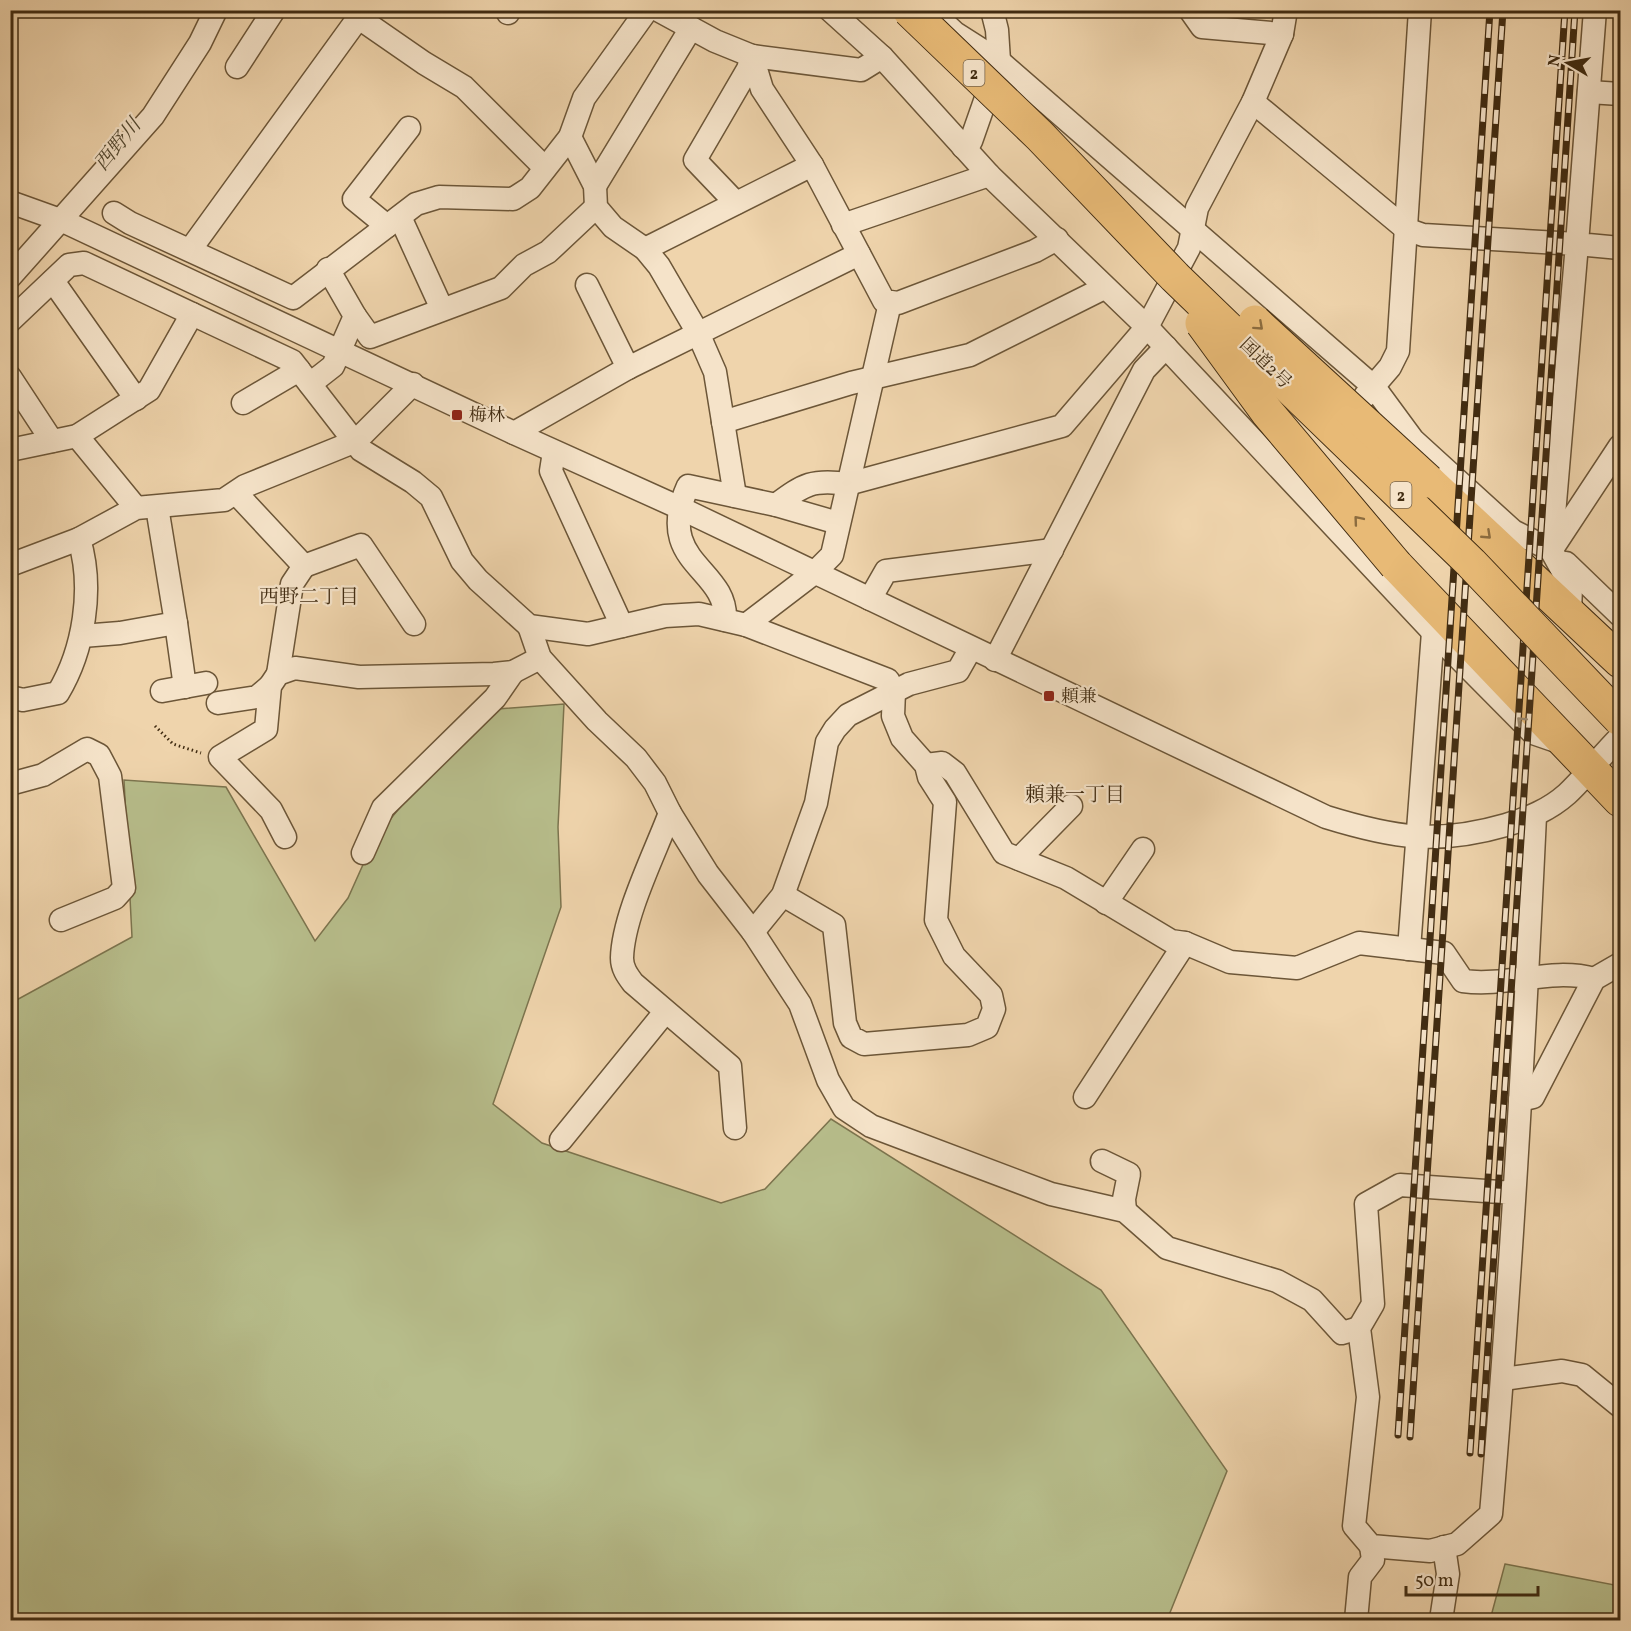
<svg xmlns="http://www.w3.org/2000/svg" width="1631" height="1631" font-family="Vollkorn,'Noto Serif JP',serif">
	<style>
		.green { fill: #b7bd8b; stroke: #7c744e; stroke-width: 1.5 }
		.lines { fill: none; stroke-linecap: round; stroke-linejoin: round }
		.minor-casing { stroke: #6c5638; stroke-width: 25 }
		.highway-casing { stroke: #412c12; stroke-width: 35 }
		.path { stroke: #412c12; stroke-width: 3; stroke-dasharray: 1.5 3; stroke-linecap: butt }
		.minor { stroke: #f5e3c9; stroke-width: 22 }
		.highway { stroke: #e8ba76; stroke-width: 33 }
		.rail-casing { stroke: #412c12; stroke-width: 7 }
		.rail { stroke: #f5e3c9; stroke-width: 4.5; stroke-dasharray: 14; stroke-linecap: butt }
		.highway-bridge-casing { stroke: #412c12; stroke-width: 35; stroke-linecap: butt }
		.highway-bridge { stroke: #e8ba76; stroke-width: 33 }
		.oneway { stroke: #8c6c3f }
		.oneway2 { stroke: #9b886e }
		.poi-dot { fill: #8f2418; stroke: #f5e3c9; stroke-width: 2 }
		.labels { text-anchor: middle; stroke-width: 4.5; stroke-linejoin: round; paint-order: stroke }
		.shield { fill: #f5e3c9; stroke: #776349; stroke-width: 1.5 }
		.shield-label { font-size: 16px; font-weight: bold; fill: #412c12 }
		.street-label { font-size: 18px; fill: #412c12; stroke: #f5e3c9 }
		.poi-label { font-size: 18px; fill: #412c12; stroke: #f5e3c9; text-anchor: start }
		.water-label { font-size: 20px; font-style: italic; fill: #534830; stroke: #f5e3c9 }
		.neighbourhood-label { font-size: 20px; fill: #412c12; stroke: #f5e3c9 }
	</style>
	<rect width="100%" height="100%" fill="#efd4ac"/>
	<filter id="stains"><feTurbulence type="fractalNoise" baseFrequency=".00333" numOctaves="4"/><feColorMatrix values="0 0 0 0 .2 0 0 0 0 .09 0 0 0 0 .02 0 0 0 .5 -.17"/></filter>
	<radialGradient id="worn" r=".72"><stop offset=".6" stop-color="#630" stop-opacity="0"/><stop offset="1" stop-color="#630" stop-opacity=".3"/></radialGradient>
	<!-- green -->
	<g class="green">
		<polygon points="564,704 558,827 561,907 493,1104 542,1143 721,1203 765,1189 831,1119 1101,1290 1227,1471 1167,1620 11,1620 11,1003 132,937 124,780 226,787 315,941 348,898 375,838 432,768 498,709"/>
		<polygon points="1505,1564 1620,1586 1620,1620 1490,1620"/>
	</g>
	<g class="lines">
		<defs>
			<g id="minor">
				<polyline points="658,10 715,41 752,56 861,70 882,57"/>
				<polyline points="830,10 882,57 989,175 1147,327 1433,632 1533,733 1562,743"/>
				<polyline points="1190,10 1202,27 1282,34"/>
				<polyline points="1595,10 1577,244 1620,248"/>
				<polyline points="508,13 509,10"/>
				<polyline points="359,18 424,63 464,87 545,168"/>
				<polyline points="939,18 955,33 999,61 1374,387 1413,440 1513,531 1551,550 1571,586 1570,613"/>
				<polyline points="752,56 762,89 812,165 884,301 898,303 1035,251 1057,239"/>
				<polyline points="237,67 274,10"/>
				<polyline points="1589,92 1620,94"/>
				<polyline points="1253,102 1406,229 1423,235 1577,244 1551,550"/>
				<polyline points="570,137 595,186 596,207 613,227 645,249 659,266 698,333 715,372 735,496"/>
				<polyline points="963,147 971,141 999,61 997,30 992,10"/>
				<polyline points="595,186 691,28"/>
				<path d="M10 202 63 221 514 433 678 507 1326 817C1394 838 1437 845 1506 825 1529 818 1549 810 1567 794 1586 776 1602 755 1620 737"/>
				<polyline points="736,203 695,160 748,69 752,56"/>
				<polyline points="114,213 130,223 293,298 416,204 439,197 513,199 530,188 570,137 584,98 647,10"/>
				<polyline points="400,217 442,309"/>
				<polyline points="843,225 989,175"/>
				<polyline points="387,226 354,199 409,128"/>
				<polyline points="645,249 812,165"/>
				<polyline points="190,250 364,10"/>
				<polyline points="10,277 153,116 200,43 216,10"/>
				<polyline points="53,281 136,399"/>
				<polyline points="587,285 628,368"/>
				<polyline points="355,316 370,337 501,288 524,265 548,252 596,207"/>
				<polyline points="10,321 69,265 84,263 292,361 361,450 413,482 431,497 462,561 478,580 529,626 588,634 665,616 699,614 746,625 888,680 894,691 893,716 902,738 926,765 929,777 945,802 936,920 954,956 991,995 994,1009 987,1027 968,1035 864,1044 851,1037 845,1023 834,925 783,895"/>
				<polyline points="10,377 52,441"/>
				<polyline points="310,384 333,366 355,316 328,269"/>
				<polyline points="1365,396 1390,367 1398,351 1420,10"/>
				<polyline points="243,403 299,370"/>
				<polyline points="723,422 851,383 970,355 1104,288"/>
				<polyline points="514,433 628,368 859,254"/>
				<polyline points="77,436 136,508"/>
				<polyline points="10,450 77,436 149,390 192,314"/>
				<polyline points="554,452 551,471 622,626"/>
				<polyline points="236,493 304,566 361,545 414,624"/>
				<path d="M776 505C804 484 813 479 848 484L1062 426 1147 327 1189 248 1197 208 1253 102 1282 34 1286 10"/>
				<polyline points="1554,546 1620,446"/>
				<polyline points="1566,563 1620,615"/>
				<polyline points="10,565 79,539 136,508 224,500 245,486 356,441 413,384"/>
				<polyline points="870,599 886,571 1052,550"/>
				<path d="M725 620C728 567 653 564 688 486L776 505 838 523"/>
				<polyline points="176,623 185,687"/>
				<polyline points="746,625 814,573 832,555 890,303"/>
				<polyline points="529,626 540,658 597,721 636,758 655,783 670,813 708,874 753,932 800,1004 828,1080 844,1108 871,1126 1051,1194 1125,1211 1167,1248 1277,1281 1312,1300 1342,1333 1359,1328"/>
				<polyline points="82,636 120,633 176,623 157,507"/>
				<polyline points="995,660 1144,370 1166,347"/>
				<polyline points="278,674 292,584 304,566"/>
				<polyline points="162,691 206,683"/>
				<path d="M10 697 23 700 58 693C84 650 94 588 79 539"/>
				<polyline points="218,703 257,697 270,686"/>
				<polyline points="926,765 942,763 955,773 1004,853 1066,878 1171,941 1185,943 1085,1097"/>
				<polyline points="10,784 43,775 87,749 99,755 110,776 124,888 115,898 61,920"/>
				<path d="M670 813C655 853 623 916 622 958 622 968 627 975 633 983L730 1066 735 1128"/>
				<polyline points="285,837 271,810 220,757 266,729 270,686 278,674 295,668 359,677 494,674 513,672 540,658"/>
				<polyline points="363,853 383,808 495,698 513,672"/>
				<polyline points="1019,859 1071,806"/>
				<polyline points="1106,903 1143,849"/>
				<polyline points="753,932 783,895 816,803 827,742 835,729 848,715 909,684 958,671 971,648"/>
				<path d="M1185 943 1230 962 1297 968 1359 943 1444 953 1463 981C1507 987 1552 967 1594 979"/>
				<polyline points="1409,949 1433,632"/>
				<polyline points="1520,1100 1533,1097 1594,979 1620,964"/>
				<polyline points="561,1140 665,1012"/>
				<polyline points="1102,1161 1129,1174 1124,1199 1125,1211"/>
				<path d="M1514 1193 1400 1185 1366 1204 1373 1304 1359 1328 1368 1397 1354 1526 1371 1546 1430 1551 1457 1544 1491 1514C1511 1282 1524 1049 1535 816"/>
				<polyline points="1503,1379 1562,1371 1582,1375 1620,1406"/>
				<polyline points="1356,1620 1360,1577 1373,1560 1371,1546"/>
				<polyline points="1441,1620 1448,1574 1444,1547"/>
			</g>
			<g id="highway">
				<polyline points="1428,481 1620,661"/>
				<polyline points="1396,565 1620,800"/>
			</g>
		</defs>
		<!-- minor casing -->
		<use href="#minor" class="minor-casing"/>
		<!-- highway casing -->
		<use href="#highway" class="highway-casing"/>
		<!-- path -->
		<polyline class="path" points="155,726 173,744 201,753"/>
		<!-- minor -->
		<use href="#minor" class="minor"/>
		<!-- highway -->
		<use href="#highway" class="highway"/>
		<defs>
			<g id="rail">
				<polyline points="1398,1435 1490,10"/>
				<polyline points="1410,1437 1503,10"/>
				<polyline points="1470,1453 1565,10"/>
				<polyline points="1481,1454 1575,10"/>
			</g>
		</defs>
		<!-- rail casing -->
		<use href="#rail" class="rail-casing"/>
		<!-- rail -->
		<use href="#rail" class="rail"/>
		<defs>
			<g id="highway-bridge">
				<polyline points="909,10 1040,136 1175,277 1471,563 1620,719"/>
				<polyline points="1255,322 1428,481"/>
				<polyline points="1202,323 1267,412 1396,565"/>
			</g>
		</defs>
		<!-- highway-bridge casing -->
		<use href="#highway-bridge" class="highway-bridge-casing"/>
		<!-- highway-bridge -->
		<use href="#highway-bridge" class="highway-bridge"/>
	</g>
	<!-- one-way arrows -->
	<defs><path id="oneway-chevron" d="M-2-3.5L2.5 0L-2 3.5" fill="none" stroke-width="1.6" stroke-linecap="round" stroke-linejoin="round" transform="scale(1.5)"/></defs>
	<g class="oneway">
		<use href="#oneway-chevron" transform="translate(1259 326) rotate(42)"/>
		<use href="#oneway-chevron" transform="translate(1358 520) rotate(-130)"/>
		<use href="#oneway-chevron" transform="translate(1487 535) rotate(43)"/>
	</g>
	<use class="oneway2" href="#oneway-chevron" transform="translate(1521 721) rotate(-135)"/>
	<!-- markers -->
	<g class="poi-dot">
		<rect x="451" y="409" width="12" height="12" rx="3"/>
		<rect x="1043" y="690" width="12" height="12" rx="3"/>
	</g>
	<g class="labels">
		<!-- shield labels -->
		<g class="shield">
			<rect x="963.5" y="60" width="21" height="26" rx="4.5"/>
			<rect x="1390.5" y="482" width="21" height="26" rx="4.5"/>
		</g>
		<g class="shield-label">
			<text x="974" y="79">2</text>
			<text x="1401" y="501">2</text>
		</g>
		<!-- street labels -->
		<g class="street-label">
			<text transform="translate(1266 363) rotate(44)" y="6">国道2号</text>
		</g>
		<!-- poi labels -->
		<g class="poi-label">
			<text x="469" y="421">梅林</text>
			<text x="1061" y="702">頼兼</text>
		</g>
		<!-- water labels -->
		<g class="water-label">
			<text transform="translate(117 144) rotate(-51)" y="7">西野川</text>
		</g>
		<!-- neighbourhood labels -->
		<g class="neighbourhood-label">
			<text x="309" y="603">西野二丁目</text>
			<text x="1075" y="801">頼兼一丁目</text>
		</g>
	</g>
	<!-- margin -->
	<rect width="1631" height="1631" fill="none" stroke="#efd4ac" stroke-width="36"/>
	<rect x="12" y="12" width="1607" height="1607" fill="none" stroke="#412c12" stroke-width="3"/>
	<rect x="18" y="18" width="1595" height="1595" fill="none" stroke="#412c12" stroke-width="1.5"/>
	<!-- north arrow -->
	<g transform="translate(1568 63) rotate(280)" stroke="#f5e3c9" stroke-width="4.5" paint-order="stroke">
	<path d="M0-4.5L10 22L0 15L-10 22Z" fill="#412c12"/>
	<text y="-9" font-size="16" font-weight="bold" text-anchor="middle" fill="#412c12">N</text>
	</g>
	<!-- scale -->
	<path d="M1406 1586v9h132v-9" fill="none" stroke="#412c12" stroke-width="3"/>
	<text x="1415" y="1586" font-size="18" fill="#412c12" stroke="#f5e3c9" stroke-width="4.5" paint-order="stroke">50 m</text>
	<rect width="100%" height="100%" filter="url(#stains)"/>
	<rect width="100%" height="100%" fill="url(#worn)"/>
</svg>
